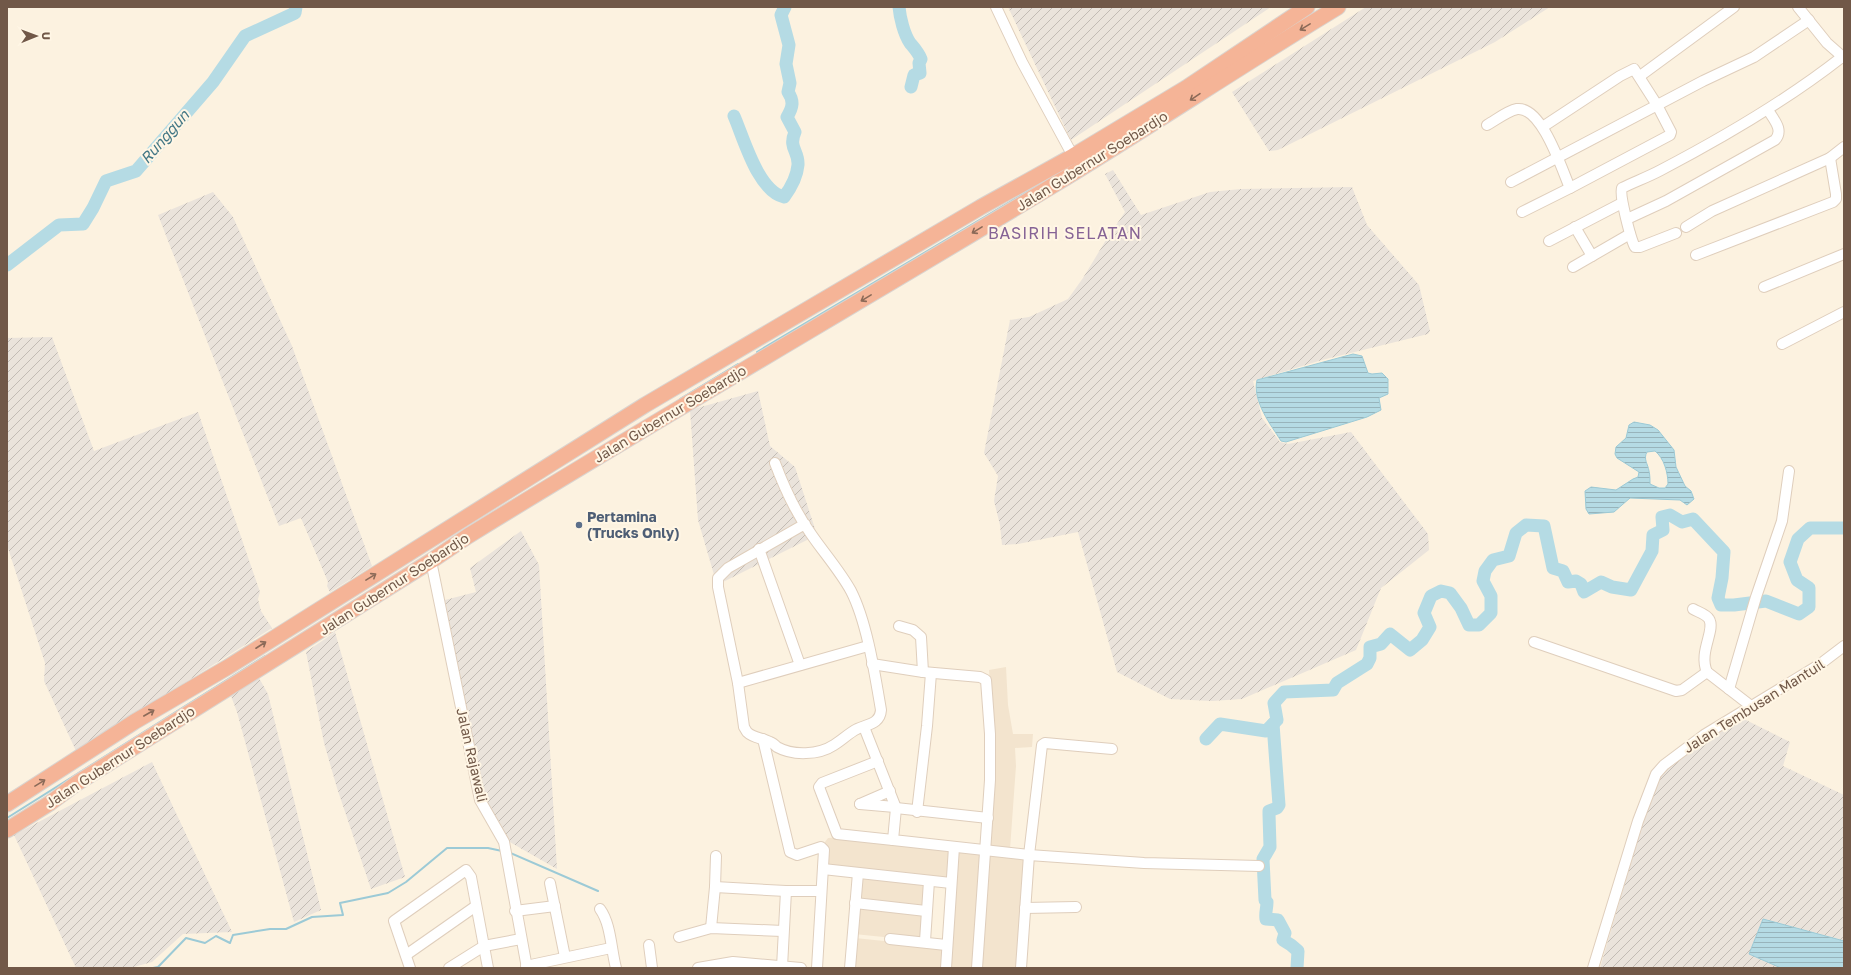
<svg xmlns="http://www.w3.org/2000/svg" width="1851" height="975" font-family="'Golos Text',sans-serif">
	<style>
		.residential { fill: #f3e4ce }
		.industrial { fill: url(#industrial-furrows) }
		.water { fill: url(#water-rules); stroke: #9ccad6; fill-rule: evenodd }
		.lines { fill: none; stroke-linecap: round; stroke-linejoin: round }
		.stream { stroke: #9ccad6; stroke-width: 2 }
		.river { stroke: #b5dbe4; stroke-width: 13 }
		.minor-casing { stroke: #dfcebc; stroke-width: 12 }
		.highway-casing { stroke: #dad4cf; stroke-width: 17 }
		.minor { stroke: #fff; stroke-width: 10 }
		.highway { stroke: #f5b497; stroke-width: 15 }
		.oneway { stroke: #8b6a58 }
		.service-dot { fill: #5c6f8a; stroke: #fff6e5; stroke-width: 1.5 }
		.labels { text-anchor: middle; stroke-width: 4; stroke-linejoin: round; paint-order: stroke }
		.street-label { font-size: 14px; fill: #715848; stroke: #fff6e5 }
		.service-label { font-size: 14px; font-weight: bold; fill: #4e5e75; stroke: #fff6e5; text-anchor: start }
		.water-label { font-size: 15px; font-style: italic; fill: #427785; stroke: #fff6e5 }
		.quarter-label { font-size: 16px; letter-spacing: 1px; fill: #866395; stroke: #fff6e5 }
	</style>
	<defs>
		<pattern id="industrial-furrows" width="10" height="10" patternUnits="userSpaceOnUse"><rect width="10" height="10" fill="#eae3db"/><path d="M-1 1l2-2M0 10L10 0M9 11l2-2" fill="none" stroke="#c2bbb4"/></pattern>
		<pattern id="water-rules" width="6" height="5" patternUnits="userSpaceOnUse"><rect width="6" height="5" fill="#b5dbe4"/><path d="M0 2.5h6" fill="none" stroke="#98b4bb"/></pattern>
	</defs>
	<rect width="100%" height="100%" fill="#fcf2e0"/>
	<!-- residential -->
	<g class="residential">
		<polygon points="1006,667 1008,705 1013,734 1033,734 1032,747 1015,748 1016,766 1010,849 990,848 995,765 989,670"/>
		<polygon points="839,837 950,849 950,879 829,870 826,862 825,842 828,838"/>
		<polygon points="957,851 984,853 977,968 949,968"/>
		<polygon points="987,853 1027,857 1019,968 980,968"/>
		<polygon points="859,877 928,883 925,911 856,905"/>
		<polygon points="857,906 925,913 923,941 854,934"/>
		<polygon points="855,938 942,947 945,968 853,968"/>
	</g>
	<!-- industrial -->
	<g class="industrial">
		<polygon points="1008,7 1271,7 1071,140"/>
		<polygon points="1366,7 1550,7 1495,42 1278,150 1269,151 1232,92"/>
		<polygon points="1113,170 1141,215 1210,192 1241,189 1352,187 1367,225 1419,285 1430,331 1428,334 1322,360 1253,381 1262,418 1280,442 1288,444 1351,432 1428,534 1429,550 1381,588 1356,650 1242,699 1212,701 1170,699 1117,672 1078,532 1018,544 1002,545 1000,525 994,501 998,476 984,453 1010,320 1029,317 1068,299 1083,278 1106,240 1125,212 1105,174"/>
		<polygon points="213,192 233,217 292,346 372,566 330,592 327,586 328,582 301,518 279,526 158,215"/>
		<polygon points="52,337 94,451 198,412 260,592 258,599 261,611 272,628 76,751 44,681 45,663 7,545 7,338"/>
		<polygon points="758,391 770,446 795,467 817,535 717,585 698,520 690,410"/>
		<polygon points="521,531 539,565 557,869 508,841 484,801 445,600 476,592 470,568"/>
		<polygon points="335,632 405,877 371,889 337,788 324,743 306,652"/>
		<polygon points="259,678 268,694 321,910 294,922 237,712 231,696"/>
		<polygon points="1744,719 1790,742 1783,766 1844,795 1844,968 1600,968 1654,784 1663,770 1705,740"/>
		<polygon points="152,762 232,932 183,934 152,962 130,968 76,968 14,835"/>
	</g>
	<!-- water -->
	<g class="water">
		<path d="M1353 354 1362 356 1368 373 1372 374 1382 373 1388 379V394L1379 398 1381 410 1367 417 1286 442 1281 441C1271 425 1252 401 1257 380Z"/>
		<path d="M1634 422 1650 425 1658 430 1674 450 1676 467 1685 486 1691 491 1694 499 1687 505 1680 500 1630 498 1614 512 1589 514 1586 509 1585 491 1591 487 1616 490 1633 479 1638 477 1639 472 1617 458 1615 454 1616 447 1626 438 1629 425ZM1655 451C1664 458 1668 473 1668 484L1665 488H1659L1650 484C1650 480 1650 475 1649 471 1648 464 1643 459 1647 452Z"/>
		<polygon points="1763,919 1844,941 1844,968 1781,968 1749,954"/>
	</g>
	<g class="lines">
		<!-- stream -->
		<g class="stream">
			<polyline points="757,352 1064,170"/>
			<polyline points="680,399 738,364"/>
			<polyline points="7,818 265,656"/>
			<polyline points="508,852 598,891"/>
			<polyline points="153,968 158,967 186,938 205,943 216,936 230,943 233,935 270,929 286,929 312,917 343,915 340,903 388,893 406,882 447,848 488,848 502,851"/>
		</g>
		<!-- river -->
		<g class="river">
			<path d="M899 7C900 18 904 34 910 43 915 49 918 52 921 59L919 63 920 73 914 75 911 87"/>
			<path d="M734 116C744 139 758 191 784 197 790 189 797 176 798 165 799 151 788 148 795 132L787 117C793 107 794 101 788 92L790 83 786 64 789 45 781 15 785 7"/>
			<polyline points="7,265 59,225 83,224 93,208 106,181 136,171 213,82 245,36 295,13 296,7"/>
			<path d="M1273 724 1279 805 1277 808 1269 811V814L1270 847 1263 859 1265 900 1267 902C1267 909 1265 912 1266 919L1278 920 1285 933 1283 940 1291 945 1298 951 1297 968"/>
			<polyline points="1206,739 1220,724 1266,731 1277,720 1274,703 1284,692 1333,690 1337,683 1367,664 1370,658 1370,647 1381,644 1390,634 1410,650 1422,640 1430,627 1424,613 1431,596 1441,591 1450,593 1461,608 1469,625 1479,625 1491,613 1491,596 1483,581 1485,571 1493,560 1509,556 1516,533 1526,525 1544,526 1553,568 1563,571 1568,582 1576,581 1581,584 1584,592 1601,582 1612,587 1631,590 1652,551 1653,535 1663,530 1662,517 1670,515 1682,522 1693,519 1724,552 1722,578 1718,598 1721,605 1734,605 1766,601 1799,614 1809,607 1809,588 1797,580 1790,562 1798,539 1810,528 1844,528"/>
		</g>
		<defs>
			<g id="minor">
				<polyline points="996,7 1022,62 1073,156"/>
				<polyline points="1798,7 1827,43 1844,58"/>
				<polyline points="1640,76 1734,7"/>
				<path d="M1487 125C1496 120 1507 111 1517 109 1542 106 1562 170 1570 188"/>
				<polyline points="1511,182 1703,81 1754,57 1809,20"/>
				<polyline points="1522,212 1570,188 1670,135 1671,132 1657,105 1634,69 1620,76 1544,126"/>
				<path d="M1627 219 1666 201 1775 140C1784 130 1774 120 1768 110"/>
				<polyline points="1575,227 1592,256"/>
				<polyline points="1686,227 1712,211 1830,158 1844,147"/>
				<path d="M1676 233 1640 247H1635C1631 240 1619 195 1622 188 1634 182 1648 177 1661 170 1724 137 1786 101 1842 57"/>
				<polyline points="1549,241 1622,203"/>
				<polyline points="1696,255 1833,202 1836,199 1836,194 1830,158"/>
				<polyline points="1573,267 1630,234"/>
				<polyline points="1764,287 1844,254"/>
				<polyline points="1782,344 1844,312"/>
				<path d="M775 463C784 487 796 513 811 534 824 553 840 571 851 591 867 622 875 675 881 710 880 724 868 724 857 729 849 733 842 740 834 745 819 755 793 756 777 747 775 745 773 743 770 742 762 738 753 738 747 732L744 727 738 683 718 587V578L728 568 805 524"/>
				<polyline points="759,549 800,665"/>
				<polyline points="431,561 480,800 504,842 527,968"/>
				<path d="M1693 609C1698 612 1706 614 1709 619 1716 630 1698 652 1707 672L1751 706"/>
				<polyline points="899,626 913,630 921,637 923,672"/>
				<polyline points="1534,642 1676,691 1682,690 1707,672"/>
				<polyline points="872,664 923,672 980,677 986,680 990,734 990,780 977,968"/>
				<polyline points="738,683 868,646"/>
				<polyline points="1729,689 1756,597 1782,521 1789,471"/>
				<polyline points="864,727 896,808 893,840 1029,855 1144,863 1259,866"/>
				<polyline points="763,739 790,852 797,855 821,847 824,850 817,968"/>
				<polyline points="878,761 822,783 819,787 837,834 893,840"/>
				<polyline points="860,804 895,807"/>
				<polyline points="860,804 890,791"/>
				<polyline points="896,808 988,818"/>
				<polyline points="917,812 927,726 931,673"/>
				<polyline points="823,869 951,883"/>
				<polyline points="550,883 565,957"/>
				<polyline points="715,887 786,891 821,891"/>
				<polyline points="855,903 926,911"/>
				<polyline points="1025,908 1076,907"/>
				<path d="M600 909C611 924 611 949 616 968"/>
				<polyline points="515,911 555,906"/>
				<polyline points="711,928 715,887 716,856"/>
				<polyline points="679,937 711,928 783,931"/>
				<polyline points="890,939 946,945"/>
				<polyline points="925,941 929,881"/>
				<polyline points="649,945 652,968"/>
				<polyline points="406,955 476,906"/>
				<polyline points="526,966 611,948"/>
				<polyline points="782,967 786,891"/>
				<polyline points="410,968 394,921 466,870 471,877 488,968"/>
				<polyline points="449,968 484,946 521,939"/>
				<polyline points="698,968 733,962 801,968"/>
				<polyline points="850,968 858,873"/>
				<polyline points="946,968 954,847"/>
				<polyline points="1021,968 1029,855 1042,745 1045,743 1112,749"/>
				<polyline points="1593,968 1638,821 1656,774 1664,765 1704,735 1819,665 1844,646"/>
			</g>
			<g id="highway">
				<polyline points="7,804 134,722 228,667 645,405 981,207 1073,156 1186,88 1307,7"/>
				<path d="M7 830 50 803 77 783 431 561 468 536C661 417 857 304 1052 186 1148 128 1242 65 1338 7"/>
			</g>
		</defs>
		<!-- minor casing -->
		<use href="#minor" class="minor-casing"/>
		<!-- highway casing -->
		<use href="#highway" class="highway-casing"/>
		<!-- minor -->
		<use href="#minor" class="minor"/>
		<!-- highway -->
		<use href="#highway" class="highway"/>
	</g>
	<!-- one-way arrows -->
	<defs><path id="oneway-shaft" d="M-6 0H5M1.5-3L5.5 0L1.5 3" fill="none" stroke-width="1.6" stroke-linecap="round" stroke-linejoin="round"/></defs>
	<g class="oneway">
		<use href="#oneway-shaft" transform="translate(1305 27) rotate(149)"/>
		<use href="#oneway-shaft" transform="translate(1195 97) rotate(146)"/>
		<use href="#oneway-shaft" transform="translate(977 230) rotate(148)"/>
		<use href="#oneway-shaft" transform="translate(866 298) rotate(149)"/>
		<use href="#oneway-shaft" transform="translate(371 577) rotate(-32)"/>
		<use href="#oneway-shaft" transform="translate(261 645) rotate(-33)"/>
		<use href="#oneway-shaft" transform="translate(149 713) rotate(-30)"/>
		<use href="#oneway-shaft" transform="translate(40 783) rotate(-32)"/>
	</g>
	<!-- markers -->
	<circle class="service-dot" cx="579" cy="525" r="4"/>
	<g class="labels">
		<!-- street labels -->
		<g class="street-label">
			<text transform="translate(1092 161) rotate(-32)" y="5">Jalan Gubernur Soebardjo</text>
			<text transform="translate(670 414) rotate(-31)" y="5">Jalan Gubernur Soebardjo</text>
			<text transform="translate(394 584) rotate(-33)" y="5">Jalan Gubernur Soebardjo</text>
			<text transform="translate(1754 706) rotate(-32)" y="5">Jalan Tembusan Mantuil</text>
			<text transform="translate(472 755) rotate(77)" y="5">Jalan Rajawali</text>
			<text transform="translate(120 757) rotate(-33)" y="5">Jalan Gubernur Soebardjo</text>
		</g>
		<!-- service labels -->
		<g class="service-label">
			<text x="587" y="522">Pertamina<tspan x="587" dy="16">(Trucks Only)</tspan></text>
		</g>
		<!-- water labels -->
		<g class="water-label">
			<text transform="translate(165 137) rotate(-49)" y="5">Runggun</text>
		</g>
		<!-- quarter labels -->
		<g class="quarter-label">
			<text x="1065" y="239">BASIRIH SELATAN</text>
		</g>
	</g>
	<!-- border -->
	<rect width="1851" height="975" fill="none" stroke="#715848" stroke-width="16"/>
	<!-- north arrow -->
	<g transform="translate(36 36) rotate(89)" stroke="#fff6e5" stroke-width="3" paint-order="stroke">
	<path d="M0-3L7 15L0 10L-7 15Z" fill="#715848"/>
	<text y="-6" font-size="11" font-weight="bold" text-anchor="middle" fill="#715848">U</text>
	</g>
</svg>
